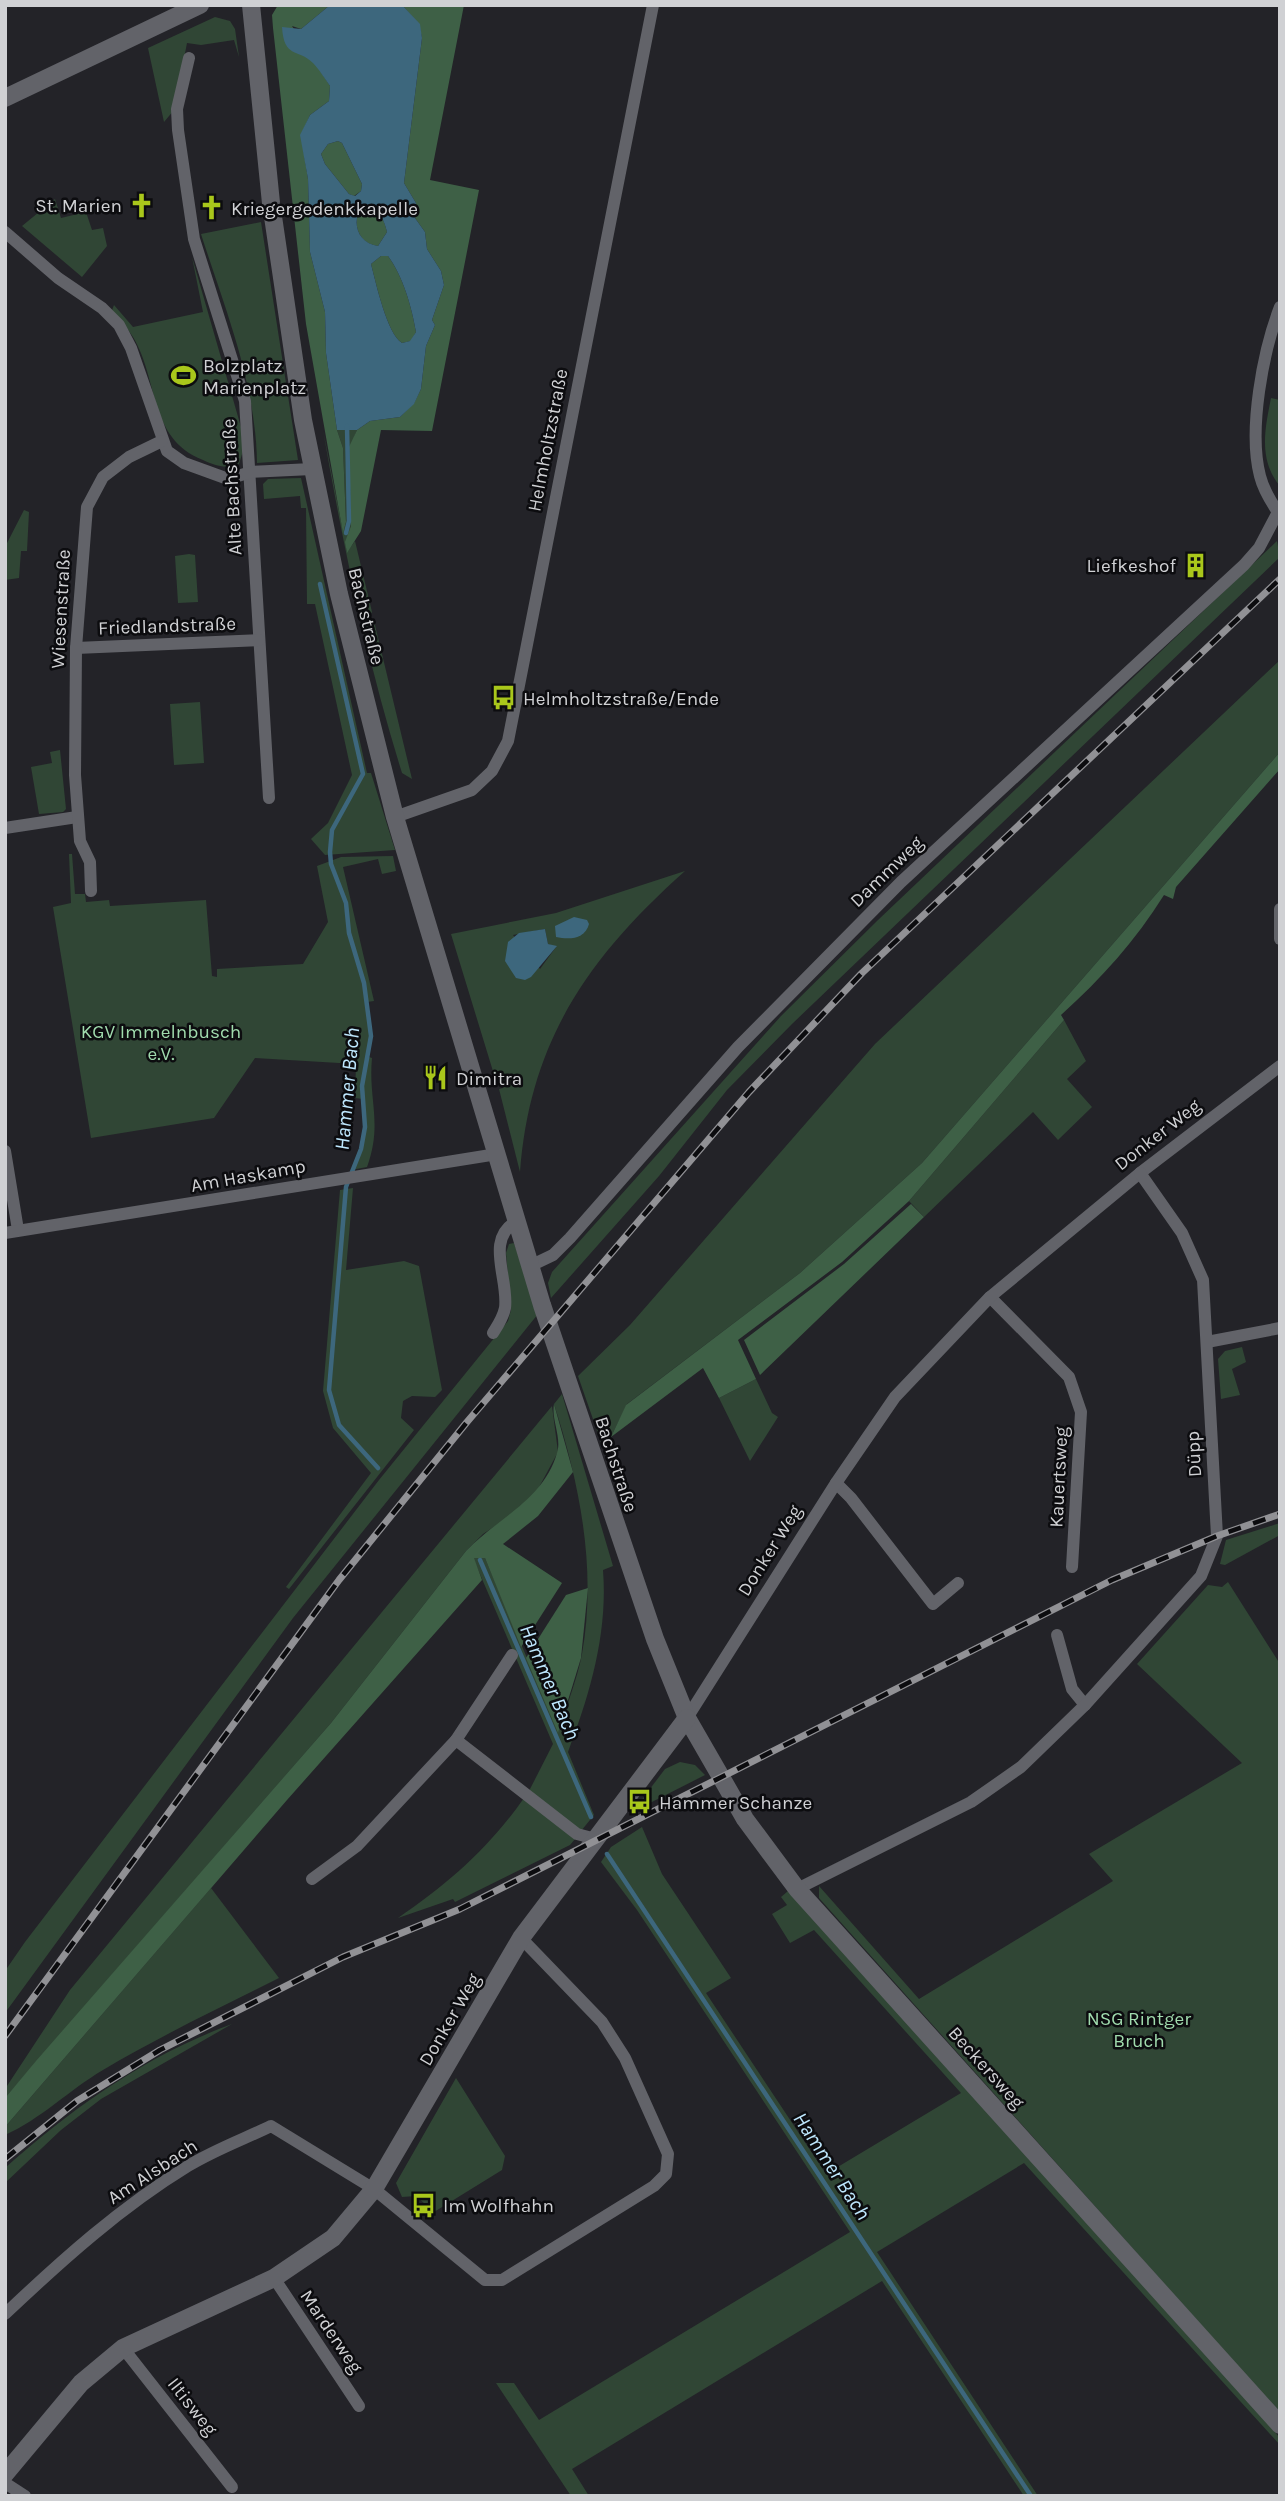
<svg xmlns="http://www.w3.org/2000/svg" width="1285" height="2501" font-family="Karla,sans-serif">
	<style>
		.green { fill: #304635; fill-rule: evenodd }
		.forest { fill: #3e6046 }
		.water { fill: #3d677d; fill-rule: evenodd }
		.lines { fill: none; stroke-linecap: round; stroke-linejoin: round }
		.stream { stroke: #3d677d; stroke-width: 4.5 }
		.street { stroke: #626369; stroke-width: 12 }
		.secondary { stroke: #626369; stroke-width: 18 }
		.rail-casing { stroke: #919195; stroke-width: 7 }
		.rail { stroke: #0c0c0f; stroke-width: 4.5; stroke-dasharray: 13; stroke-linecap: butt }
		.labels { text-anchor: middle; stroke-width: 5; stroke-linejoin: round; paint-order: stroke }
		.poi-label { font-size: 19px; fill: #d0d1d4; stroke: #0c0c0f; text-anchor: start }
		.street-label { font-size: 19px; fill: #d0d1d4; stroke: #0c0c0f }
		.park-label { font-size: 19px; fill: #a0dbad; stroke: #0c0c0f }
		.water-label { font-size: 21px; font-style: italic; fill: #bee7fe; stroke: #0c0c0f }
	</style>
	<rect width="100%" height="100%" fill="#232328"/>
	<!-- green -->
	<g class="green">
		<polygon points="215,17 230,21 235,29 239,57 234,40 201,45 187,43 174,110 164,122 148,48"/>
		<polygon points="55,199 61,218 86,212 92,230 103,228 107,246 82,277 22,226"/>
		<path d="M261 222 298 460 257 463C256 383 225 309 201 234Z"/>
		<path d="M192 257 241 427 243 451 239 464C226 469 216 466 203 460 148 438 159 380 133 337 127 327 119 320 111 313L114 305 133 327 203 312Z"/>
		<path d="M1271 398 1280 400V486C1258 460 1265 428 1271 398Z"/>
		<path d="M323 430 343 531 346 522 343 448 337 430H357C343 461 354 493 351 525 350 536 344 541 347 552L355 541 372 612 367 620 375 625 412 779 402 773C367 660 343 546 323 430Z"/>
		<polygon points="301,478 367,773 371,773 395,850 325,855 311,839 328,823 352,775 315,604 307,604 306,508 301,508 300,496 264,499 263,484 268,479"/>
		<polygon points="24,510 29,512 27,551 21,551 19,578 5,580 5,547"/>
		<polygon points="1277,541 1280,557 792,1024 727,1090 659,1176 551,1298 548,1283 552,1272 781,1016 878,920"/>
		<polygon points="189,554 195,555 198,602 178,603 175,556"/>
		<polygon points="1280,660 1280,752 922,1163 800,1273 627,1404 611,1437 602,1445 578,1376 630,1325 875,1044"/>
		<polygon points="200,702 204,763 174,765 170,704"/>
		<polygon points="60,750 66,809 63,812 39,814 31,767 52,763 50,752"/>
		<path d="M69 854H72L75 894H85L86 902 109 900 110 906 206 900 212 976 217 977V969L303 964 328 922 317 866 341 857 393 856 396 871 382 874 378 859 343 867 374 1001 367 1002 372 1033 369 1057 372 1058C368 1100 383 1123 367 1167L351 1170C365 1149 365 1123 363 1099L355 1098 356 1064 255 1058 214 1118 91 1138 53 907 71 903Z"/>
		<path d="M685 871C589 957 530 1040 520 1172L499 1089 503 1088 501 1080 496 1081 451 934 556 913ZM545 929 548 944 556 947 540 969 513 935Z"/>
		<polygon points="1064,1020 1086,1061 1067,1079 1092,1107 1058,1140 1033,1112 924,1217 909,1201"/>
		<polygon points="353,1188 346,1270 404,1261 419,1266 442,1390 435,1397 412,1396 403,1401 401,1418 414,1430 289,1589 286,1587 371,1473 333,1428 323,1391 340,1190"/>
		<polygon points="514,1243 538,1314 293,1618 5,2013 5,1971 25,1942 379,1480 508,1321 511,1310 506,1253 509,1244"/>
		<polygon points="1242,1347 1246,1362 1232,1369 1240,1395 1221,1399 1218,1359 1225,1351"/>
		<polygon points="756,1379 772,1413 778,1417 750,1461 719,1398"/>
		<path d="M562 1394 613 1566 603 1570C608 1633 590 1694 568 1752L594 1815 581 1831 529 1791 553 1744 473 1558H485L558 1732C566 1707 577 1680 582 1654 597 1570 580 1485 554 1404Z"/>
		<polygon points="552,1406 558,1452 537,1491 522,1508 483,1534 466,1551 331,1723 5,2098 5,2089 70,1990"/>
		<polygon points="1280,1523 1280,1535 1225,1565 1220,1564 1226,1540"/>
		<polygon points="1228,1582 1280,1664 1280,2413 819,1898 819,1886 919,1999 1113,1881 1089,1854 1242,1763 1137,1664 1208,1585 1222,1587"/>
		<polygon points="680,1762 695,1765 705,1775 642,1807 637,1806 665,1769"/>
		<path d="M524 1798 575 1839 570 1845 455 1902 453 1899 398 1918C448 1884 489 1848 524 1798Z"/>
		<polygon points="642,1827 662,1874 731,1978 706,1993 826,2174 961,2093 814,1930 790,1943 772,1914 787,1905 781,1897 788,1891 1238,2389 1280,2438 1280,2445 1024,2163 877,2252 1038,2496 1024,2496 882,2281 572,2469 589,2496 571,2496 496,2383 514,2383 539,2420 850,2232 637,1910 601,1862 611,1847"/>
		<path d="M211 1888 279 1978C220 2008 160 2036 103 2070 69 2090 41 2119 5 2135V2127Z"/>
		<path d="M232 2024 101 2099 61 2130 5 2183V2168C72 2108 147 2055 232 2024Z"/>
		<polygon points="456,2078 505,2156 502,2170 434,2212 416,2196 402,2197 396,2183"/>
	</g>
	<!-- forest -->
	<g class="forest">
		<polygon points="278,5 330,5 301,29 292,26 330,86 329,101 310,115 301,135 308,179 310,252 325,312 326,353 337,430 343,448 346,522 343,533 306,324 273,28 272,15"/>
		<polygon points="402,5 464,5 430,180 479,190 432,431 381,430 361,531 347,553 345,542 351,526 349,447 357,430 370,421 400,417 414,403 421,389 426,346 435,325 432,320 444,285 441,271 427,249 425,232 415,218 416,203 404,183 422,38 419,24"/>
		<polygon points="338,141 342,143 362,184 361,191 354,196 349,194 325,164 321,154 328,144"/>
		<path d="M363 204C378 206 384 219 387 232L378 246C356 243 351 220 363 204Z"/>
		<path d="M381 256H388C403 276 412 308 416 332L411 341 402 343C387 334 376 283 371 264Z"/>
		<path d="M1280 752V769L1176 887 1173 899 1164 895C1136 940 1101 979 1061 1015L1064 1020 909 1201 842 1262 738 1340 756 1379 719 1398 703 1368 611 1437 626 1405 800 1273 922 1163Z"/>
		<polygon points="911,1204 924,1217 760,1375 744,1340 844,1264"/>
		<path d="M554 1404 573 1472 538 1516 503 1544 562 1583 521 1647 485 1558H474L482 1580 287 1800 5 2127V2098L36 2061 331 1723 466 1551C497 1518 543 1501 557 1453 562 1438 551 1419 554 1404Z"/>
		<polygon points="588,1588 581,1658 558,1733 526,1658 566,1595"/>
	</g>
	<!-- water -->
	<g class="water">
		<path d="M330 5H402L420 24 422 38 404 183 416 203 415 218 425 232 427 249 441 271 444 285 432 320 435 325 426 346 421 389 414 404 400 417 370 421 357 430H337L326 353 325 312 310 252 308 179 300 135 310 115 329 101 330 86C325 79 319 69 313 63 298 48 284 59 282 27L301 29ZM338 141 342 143 362 184 361 191 355 196 349 194 325 164 321 154 328 144ZM363 204C378 206 384 219 387 232L378 246C356 243 351 220 363 204ZM381 256H388C403 276 412 308 416 332L410 341 402 343C387 334 376 283 371 264Z"/>
		<path d="M574 917 587 920 589 924C585 939 570 940 556 937L555 926Z"/>
		<polygon points="545,929 548,944 557,946 531,977 525,980 516,978 505,961 508,942 519,933"/>
	</g>
	<g class="lines">
		<!-- stream -->
		<g class="stream">
			<polyline points="346,533 349,521 347,426"/>
			<polyline points="320,584 363,774 332,830 330,852 331,864 346,903 349,933 364,983 371,1036 362,1086 365,1127 361,1149 346,1187 329,1390 339,1425 378,1468"/>
			<polyline points="480,1560 591,1817"/>
			<polyline points="607,1854 1031,2496"/>
		</g>
		<!-- street -->
		<g class="street">
			<polyline points="189,58 177,109 178,130 194,239 245,401 269,798"/>
			<polyline points="5,232 58,278 102,308 119,325 131,348 167,451 184,463 228,479 251,472 312,469"/>
			<path d="M1280 307C1263 351 1248 430 1260 476 1263 488 1273 505 1280 515"/>
			<polyline points="76,648 259,640"/>
			<polyline points="395,817 472,790 492,771 508,741 653,5"/>
			<polyline points="5,828 77,817"/>
			<polyline points="91,891 90,862 80,841 75,775 76,648 87,507 103,477 129,457 162,441"/>
			<polyline points="1280,909 1280,939"/>
			<polyline points="5,1151 18,1230"/>
			<polyline points="5,1233 497,1154"/>
			<polyline points="530,1266 553,1255 570,1238 738,1047 901,882 1244,565 1259,548 1278,512"/>
			<polyline points="990,1297 1069,1377 1081,1412 1072,1567"/>
			<path d="M493 1333C498 1325 503 1318 505 1308 509 1278 484 1239 517 1221"/>
			<polyline points="1207,1342 1280,1328"/>
			<polyline points="836,1483 851,1498 933,1604 958,1583"/>
			<polyline points="1057,1635 1072,1689 1085,1705"/>
			<polyline points="687,1718 836,1483 895,1397 990,1297 1140,1173 1280,1066"/>
			<polyline points="456,1740 512,1655"/>
			<polyline points="312,1879 357,1846 456,1740 577,1834 596,1839"/>
			<polyline points="797,1889 971,1802 1021,1767 1085,1705 1201,1576 1217,1536 1203,1280 1182,1233 1140,1173"/>
			<polyline points="274,2278 359,2406"/>
			<path d="M5 2314C62 2260 121 2207 188 2166 214 2150 244 2139 271 2126L374 2189 485 2280H502L654 2186 666 2174 668 2154 625 2058 602 2022 521 1938"/>
			<polyline points="123,2348 232,2487"/>
			<polyline points="5,2483 25,2496"/>
		</g>
		<!-- secondary -->
		<g class="secondary">
			<polyline points="251,5 271,203 303,420 339,594 395,817 542,1305 655,1639 687,1718 721,1777 745,1819 797,1889 1280,2425"/>
			<polyline points="5,98 200,5"/>
			<polyline points="5,2474 81,2383 123,2348 274,2278 333,2238 374,2189 521,1938 687,1718"/>
		</g>
		<defs>
			<g id="rail">
				<polyline points="5,2036 339,1580 467,1422 749,1092 862,973 1280,579"/>
				<polyline points="5,2159 77,2101 160,2050 343,1957 460,1909 1112,1580 1217,1536 1280,1514"/>
			</g>
		</defs>
		<!-- rail casing -->
		<use href="#rail" class="rail-casing"/>
		<!-- rail -->
		<use href="#rail" class="rail"/>
	</g>
	<!-- icons -->
	<defs>
		<symbol id="church-bare" viewBox="-9 -9 18 18"><path d="M-1.2-6h2.4v3.5h3.3v2.4h-3.3V6h-2.4V-.1h-3.3v-2.4h3.3Z" fill="#a9c71b" stroke="#0c0c0f" stroke-width="2.5" paint-order="stroke"/></symbol>
		<symbol id="stadium-bare" viewBox="-9 -9 18 18"><path d="M0-5a6.5 5 0 1 0 0 10a6.5 5 0 1 0 0-10ZM-3.5-1.8h7v3.6h-7Z" fill="#a9c71b" stroke="#0c0c0f" stroke-width="2.5" paint-order="stroke"/></symbol>
		<symbol id="building-bare" viewBox="-9 -9 18 18"><path d="M-4-6H4V6H1V3H-1V6H-4ZM-2.5-4.3h1.7v1.8h-1.7ZM.8-4.3h1.7v1.8H.8ZM-2.5-1h1.7V.8h-1.7ZM.8-1h1.7V.8H.8Z" fill="#a9c71b" stroke="#0c0c0f" stroke-width="2.5" paint-order="stroke"/></symbol>
		<symbol id="bus-bare" viewBox="-9 -9 18 18"><path d="M-5-6H5V4H4V6H2V4H-2V6H-4V4H-5ZM-3.5-4V0h7V-4ZM-3.5 1.2v1.5H-2V1.2ZM2 1.2v1.5H3.5V1.2Z" fill="#a9c71b" stroke="#0c0c0f" stroke-width="2.5" paint-order="stroke"/></symbol>
		<symbol id="restaurant-bare" viewBox="-9 -9 18 18"><path d="M-5-6h1v4h1v-4h1v4h1v-4h1v5L-1.5 .5V6h-2V.5L-5-1ZM5-6V6H3V1.5H1.5Q1.5-4 5-6Z" fill="#a9c71b" stroke="#0c0c0f" stroke-width="2.5" paint-order="stroke"/></symbol>
	</defs>
	<g fill-rule="evenodd">
		<use href="#church-bare" x="124" y="188" width="35" height="35"/>
		<use href="#church-bare" x="194" y="190" width="35" height="35"/>
		<use href="#stadium-bare" x="166" y="358" width="35" height="35"/>
		<use href="#building-bare" x="1178" y="548" width="35" height="35"/>
		<use href="#bus-bare" x="486" y="680" width="35" height="35"/>
		<use href="#restaurant-bare" x="418" y="1060" width="35" height="35"/>
		<use href="#bus-bare" x="622" y="1784" width="35" height="35"/>
		<use href="#bus-bare" x="406" y="2188" width="35" height="35"/>
	</g>
	<g class="labels">
		<!-- poi labels -->
		<g class="poi-label">
			<text x="122" y="212" text-anchor="end">St. Marien</text>
			<text x="231" y="215">Kriegergedenkkapelle</text>
			<text x="203" y="372">Bolzplatz<tspan x="203" dy="22">Marienplatz</tspan></text>
			<text x="1176" y="572" text-anchor="end">Liefkeshof</text>
			<text x="523" y="705">Helmholtzstraße/Ende</text>
			<text x="456" y="1085">Dimitra</text>
			<text x="659" y="1809">Hammer Schanze</text>
			<text x="443" y="2212">Im Wolfhahn</text>
		</g>
		<!-- street labels -->
		<g class="street-label">
			<text transform="translate(547 440) rotate(-79)" y="7">Helmholtzstraße</text>
			<text transform="translate(231 487) rotate(-93)" y="7">Alte Bachstraße</text>
			<text transform="translate(60 609) rotate(-87)" y="7">Wiesenstraße</text>
			<text transform="translate(367 616) rotate(76)" y="7">Bachstraße</text>
			<text transform="translate(167 625) rotate(-2)" y="7">Friedlandstraße</text>
			<text transform="translate(886 871) rotate(-44)" y="7">Dammweg</text>
			<text transform="translate(1157 1134) rotate(-38)" y="7">Donker Weg</text>
			<text transform="translate(248 1175) rotate(-10)" y="7">Am Haskamp</text>
			<text transform="translate(1193 1454) rotate(-93)" y="7">Düpp</text>
			<text transform="translate(617 1464) rotate(72)" y="7">Bachstraße</text>
			<text transform="translate(1058 1477) rotate(-87)" y="7">Kauertsweg</text>
			<text transform="translate(769 1550) rotate(-58)" y="7">Donker Weg</text>
			<text transform="translate(449 2019) rotate(-60)" y="7">Donker Weg</text>
			<text transform="translate(987 2067) rotate(48)" y="7">Beckersweg</text>
			<text transform="translate(152 2171) rotate(-33)" y="7">Am Alsbach</text>
			<text transform="translate(332 2331) rotate(56)" y="7">Marderweg</text>
			<text transform="translate(193 2406) rotate(52)" y="7">Iltisweg</text>
		</g>
		<!-- park labels -->
		<g class="park-label">
			<text x="161" y="1038">KGV Immelnbusch<tspan x="161" dy="22">e.V.</tspan></text>
			<text x="1139" y="2025">NSG Rintger<tspan x="1139" dy="22">Bruch</tspan></text>
		</g>
		<!-- water labels -->
		<g class="water-label">
			<text transform="translate(347 1089) rotate(-85)" y="7">Hammer Bach</text>
			<text transform="translate(550 1682) rotate(67)" y="7">Hammer Bach</text>
			<text transform="translate(832 2166) rotate(57)" y="7">Hammer Bach</text>
		</g>
	</g>
	<!-- border -->
	<rect width="1285" height="2501" fill="none" stroke="#d0d1d4" stroke-width="14"/>
</svg>
